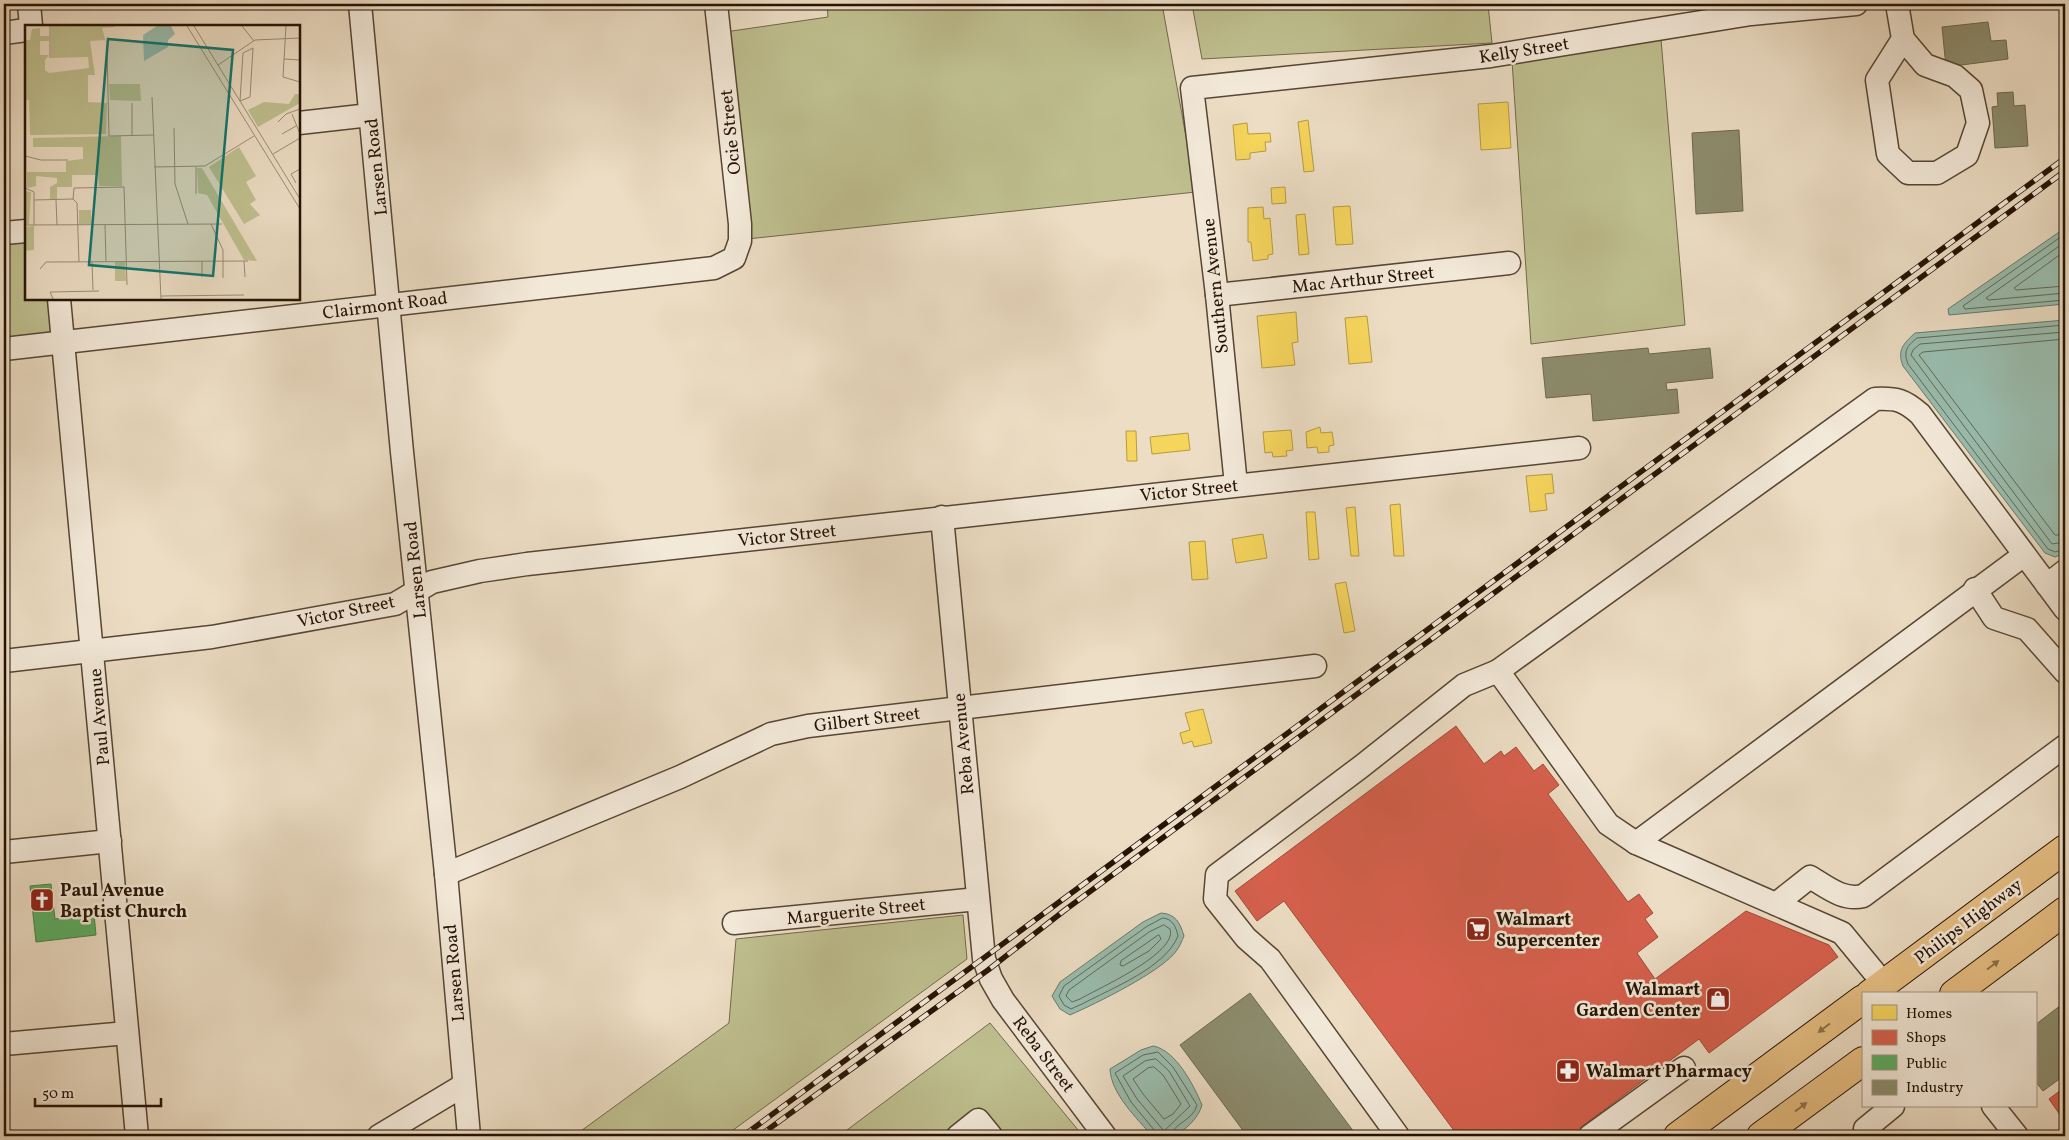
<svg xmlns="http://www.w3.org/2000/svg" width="2069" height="1140" font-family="Vollkorn,serif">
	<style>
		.green { fill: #bfbf8f; stroke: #72694a }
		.water { fill: #9abdae; stroke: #6b796a }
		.homes { fill: #f6d55c; stroke: #b79b42 }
		.shops { fill: #d6604d; stroke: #a14937 }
		.public { fill: #5aae61; stroke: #4a8045 }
		.industry { fill: #8c8c6e; stroke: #6d684e }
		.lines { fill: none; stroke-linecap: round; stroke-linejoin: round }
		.shore { stroke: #606859; stroke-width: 1 }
		.minor-casing { stroke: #574634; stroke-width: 25 }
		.major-casing { stroke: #251304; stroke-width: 30 }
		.minor { stroke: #f3e9d9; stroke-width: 22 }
		.major { stroke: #e6be82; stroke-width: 28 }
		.rail-casing { stroke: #251304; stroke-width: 5.5 }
		.rail { stroke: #f3e9d9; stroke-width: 4; stroke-dasharray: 11; stroke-linecap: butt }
		.oneway { fill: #8f7149 }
		.labels { text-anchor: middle; stroke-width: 5; stroke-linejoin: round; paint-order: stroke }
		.street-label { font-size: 18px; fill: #251304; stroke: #f3e9d9 }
		.poi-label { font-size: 18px; font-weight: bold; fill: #251304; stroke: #f3e9d9; text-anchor: start }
		.inset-road { fill: none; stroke: #9c8c77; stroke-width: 1 }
		.view { fill: #0f766e; fill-opacity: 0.15; stroke: #0f766e; stroke-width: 2.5 }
		.inset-edge { fill: none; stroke: #251304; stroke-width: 2.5 }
	</style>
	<rect width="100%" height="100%" fill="#ecddc4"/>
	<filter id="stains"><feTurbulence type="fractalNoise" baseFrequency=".004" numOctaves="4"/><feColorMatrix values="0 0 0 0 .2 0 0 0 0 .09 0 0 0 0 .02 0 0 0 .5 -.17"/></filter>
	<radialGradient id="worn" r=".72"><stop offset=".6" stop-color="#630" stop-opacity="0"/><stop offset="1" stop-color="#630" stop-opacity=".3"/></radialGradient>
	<!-- green -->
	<g class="green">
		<polygon points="827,4 1162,4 1196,192 747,239 725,32 828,17"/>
		<polygon points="1192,4 1488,4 1492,43 1202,59"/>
		<polygon points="1661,39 1685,325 1531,344 1512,61"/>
		<polygon points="26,237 26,299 53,299 51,338 4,344 4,239"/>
		<polygon points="963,915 967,959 725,1136 574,1136 729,1023 736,939"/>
		<polygon points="990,1023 1083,1136 839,1136"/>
	</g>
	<!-- water -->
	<g class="water">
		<polygon points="2065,228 2065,304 1949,315 1948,309"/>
		<path d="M2065 320V553L2055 557 2045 553 1903 366C1897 350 1903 344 1915 333Z"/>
		<path d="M1161 913C1176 914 1180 923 1184 936 1182 940 1180 946 1177 950 1163 971 1095 1004 1070 1015L1060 1009 1052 996 1060 982 1143 922Z"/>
		<path d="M1153 1046C1176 1050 1194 1086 1202 1105 1199 1117 1185 1132 1172 1136 1167 1138 1158 1136 1152 1136 1137 1118 1111 1094 1110 1069L1141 1050Z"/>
	</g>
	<!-- homes -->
	<g class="homes">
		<polygon points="1508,102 1511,148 1481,150 1478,104"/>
		<polygon points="1308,120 1314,171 1304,172 1298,122"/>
		<polygon points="1247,123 1248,134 1270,133 1271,142 1265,142 1266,151 1250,153 1250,159 1236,160 1233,125"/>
		<polygon points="1285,187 1286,203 1272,204 1271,188"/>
		<polygon points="1350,206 1353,244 1336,245 1333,207"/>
		<polygon points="1263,207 1264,219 1270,218 1273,254 1268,255 1268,259 1253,261 1251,242 1248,242 1248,208"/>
		<polygon points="1305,214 1309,254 1299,255 1296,215"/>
		<polygon points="1296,312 1298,342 1292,343 1295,365 1262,368 1257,316"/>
		<polygon points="1367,316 1372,362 1349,364 1345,318"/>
		<polygon points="1320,427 1321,433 1332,432 1334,445 1329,446 1329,452 1318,453 1317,447 1307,448 1306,432"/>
		<polygon points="1291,430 1293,450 1286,451 1287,456 1273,457 1272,452 1265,453 1263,432"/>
		<polygon points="1126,431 1136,431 1137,461 1127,461"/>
		<polygon points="1188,433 1190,450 1152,454 1150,437"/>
		<polygon points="1552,474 1554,493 1545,494 1547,510 1530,512 1526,476"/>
		<polygon points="1400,504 1404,556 1394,556 1390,505"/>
		<polygon points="1355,507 1359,556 1351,556 1346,508"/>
		<polygon points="1306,512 1315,512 1319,559 1309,560"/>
		<polygon points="1263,534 1267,558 1236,563 1232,539"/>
		<polygon points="1205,541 1208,579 1192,580 1189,542"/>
		<polygon points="1346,582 1355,631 1344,633 1335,584"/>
		<polygon points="1203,709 1212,743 1194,747 1192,741 1183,744 1180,733 1190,730 1185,713"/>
	</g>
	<!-- shops -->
	<g class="shops">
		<polygon points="1456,726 1484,764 1501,751 1504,756 1516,747 1534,771 1543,764 1559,785 1548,794 1628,902 1639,894 1653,913 1645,919 1658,937 1637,953 1655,979 1746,911 1829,945 1838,957 1709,1053 1699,1039 1569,1136 1458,1136 1284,901 1257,921 1235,891"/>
		<polygon points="2065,1087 2065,1122 2049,1099"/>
	</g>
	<!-- public -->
	<polygon class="public" points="51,884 55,919 94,914 96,935 36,942 30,886"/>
	<!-- industry -->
	<g class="industry">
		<polygon points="1988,22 1991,41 2006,40 2008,59 1946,67 1942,27"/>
		<polygon points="2013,92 2014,106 2025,105 2028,146 1995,148 1992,107 1998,106 1997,93"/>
		<polygon points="1739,130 1743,211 1696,214 1692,133"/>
		<polygon points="1648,348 1649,354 1710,348 1713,378 1666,383 1667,390 1677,389 1679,413 1593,421 1591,394 1546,398 1542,358"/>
		<polygon points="1250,993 1357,1136 1247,1136 1180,1045"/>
		<polygon points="2065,1002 2065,1075 2043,1091 2035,1081 2035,1025"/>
	</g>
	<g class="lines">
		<!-- shore -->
		<g class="shore">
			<polyline points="2065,234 1963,306 1965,309 2065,300"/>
			<polyline points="2065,242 1986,298 1989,300 2065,293"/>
			<polyline points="2065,251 2014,288 2016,290 2065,286"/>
			<path d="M2065 325 1917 338C1907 346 1903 351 1908 364L2048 549 2055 552 2065 549"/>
			<polyline points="2065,332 1920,344 1913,350 1911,355 2052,544 2065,542"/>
			<polyline points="2065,339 1923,352 1919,355 2055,535 2065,535"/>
			<path d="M1163 918C1173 919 1176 927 1178 936 1165 968 1112 988 1082 1004L1071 1009 1064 1005 1059 996 1064 986 1146 927Z"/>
			<path d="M1164 925 1170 929C1178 953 1099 988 1080 999L1072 1002 1066 996 1069 990 1149 932Z"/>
			<polygon points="1159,935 1161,939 1149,951 1123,966 1120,965 1121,961"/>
			<polygon points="1156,1059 1169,1071 1190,1106 1164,1131 1137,1099 1123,1076 1145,1061"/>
			<polygon points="1154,1067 1163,1075 1181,1104 1173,1114 1164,1119 1143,1094 1133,1079 1148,1068"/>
			<path d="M1156 1136 1155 1131 1131 1102 1115 1073 1143 1055 1158 1052 1173 1067 1197 1105C1194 1120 1172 1124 1171 1136"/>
		</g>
		<defs>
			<g id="minor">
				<polyline points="29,4 31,26"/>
				<polyline points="360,4 402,452 446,874 469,1136"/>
				<polyline points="1897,4 1903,39 1925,65 1955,76 1971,90 1978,123 1967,155 1937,173 1908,173 1888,154 1877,80 1903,39"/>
				<polyline points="4,33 26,30"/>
				<polyline points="299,123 370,115"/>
				<polyline points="4,233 26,231"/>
				<polyline points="1217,295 1509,263"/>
				<polyline points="59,299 137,1136"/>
				<polyline points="4,349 714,268 734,258 740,241 740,224 716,4"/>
				<polyline points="1236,485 1217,295 1192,88 1491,56 1751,14 1856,4"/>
				<polyline points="942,517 984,959 991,979 1003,1000 1105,1136"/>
				<polyline points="2047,585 2065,571"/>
				<polyline points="1975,589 1994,618 2027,629 2065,672"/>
				<polyline points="4,661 212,637 395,604 432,582 480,571 527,564 1579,448"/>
				<polyline points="1636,843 2024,555"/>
				<polyline points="4,852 110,841"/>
				<polyline points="446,874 680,777 771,734 808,726 1315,666"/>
				<path d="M1776 904 1810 877C1827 887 1843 901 1863 896L2065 746"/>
				<polyline points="734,923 978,899"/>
				<path d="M1884 984 1842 933 1636 843 1608 824 1498 671 1875 399C1897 398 1904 400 1920 414L2065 609"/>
				<polyline points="4,1044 127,1033"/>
				<polyline points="1993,1106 2017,1136"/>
				<polyline points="1865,1129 1893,1106"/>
				<polyline points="379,1136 464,1085"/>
				<polyline points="958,1136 978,1120 991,1136"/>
				<polyline points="1398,1136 1270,959 1246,938 1215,899 1217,875 1362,766 1464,685 1498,671"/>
				<polyline points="1590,1136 1684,1068"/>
			</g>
			<g id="major">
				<polyline points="1870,994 2065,849"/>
				<polyline points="1954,994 2065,911"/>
				<polyline points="1678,1136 1863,999"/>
				<polyline points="1761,1136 1863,1061"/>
			</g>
		</defs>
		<!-- minor casing -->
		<use href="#minor" class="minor-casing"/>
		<!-- major casing -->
		<use href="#major" class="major-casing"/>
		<!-- minor -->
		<use href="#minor" class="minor"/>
		<!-- major -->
		<use href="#major" class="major"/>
		<defs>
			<g id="rail">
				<polyline points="743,1136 2065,158"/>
				<polyline points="759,1136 988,970 1065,910 2065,171"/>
			</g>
		</defs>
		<!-- rail casing -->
		<use href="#rail" class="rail-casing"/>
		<!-- rail -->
		<use href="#rail" class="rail"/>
	</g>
	<!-- one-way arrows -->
	<defs><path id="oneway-solid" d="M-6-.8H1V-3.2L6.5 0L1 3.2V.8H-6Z" transform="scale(1.25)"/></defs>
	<g class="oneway">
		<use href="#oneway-solid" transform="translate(1993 965) rotate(-37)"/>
		<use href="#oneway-solid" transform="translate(1824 1028) rotate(143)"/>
		<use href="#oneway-solid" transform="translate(1801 1107) rotate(-37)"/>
	</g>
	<!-- icons -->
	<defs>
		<symbol id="church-square" viewBox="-11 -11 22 22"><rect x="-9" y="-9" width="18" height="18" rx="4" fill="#8f2418" stroke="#f3e9d9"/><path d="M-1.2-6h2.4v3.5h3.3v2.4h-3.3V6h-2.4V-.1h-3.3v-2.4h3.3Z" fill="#fff"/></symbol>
		<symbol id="supermarket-square" viewBox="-11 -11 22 22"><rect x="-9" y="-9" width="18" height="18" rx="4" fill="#8f2418" stroke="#f3e9d9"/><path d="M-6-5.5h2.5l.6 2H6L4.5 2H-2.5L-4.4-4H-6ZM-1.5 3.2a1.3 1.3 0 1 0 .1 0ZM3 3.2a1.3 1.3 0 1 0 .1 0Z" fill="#fff"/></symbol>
		<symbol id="shop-square" viewBox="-11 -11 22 22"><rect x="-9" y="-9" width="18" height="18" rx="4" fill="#8f2418" stroke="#f3e9d9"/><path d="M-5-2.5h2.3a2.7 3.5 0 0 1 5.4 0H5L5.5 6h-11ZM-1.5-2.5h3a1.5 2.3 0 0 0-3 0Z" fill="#fff"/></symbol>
		<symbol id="pharmacy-square" viewBox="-11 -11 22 22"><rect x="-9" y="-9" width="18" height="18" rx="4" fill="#8f2418" stroke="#f3e9d9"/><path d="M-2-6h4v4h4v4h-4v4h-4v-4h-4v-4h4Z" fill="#fff"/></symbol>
	</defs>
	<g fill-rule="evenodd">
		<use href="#church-square" x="28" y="886" width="28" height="28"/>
		<use href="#supermarket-square" x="1464" y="915" width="28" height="28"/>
		<use href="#shop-square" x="1704" y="985" width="28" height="28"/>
		<use href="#pharmacy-square" x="1554" y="1057" width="28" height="28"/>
	</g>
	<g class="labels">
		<!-- street labels -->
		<g class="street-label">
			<text transform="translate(1524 50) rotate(-9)" y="6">Kelly Street</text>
			<text transform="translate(730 132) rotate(-96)" y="6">Ocie Street</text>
			<text transform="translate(376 167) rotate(-96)" y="6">Larsen Road</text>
			<text transform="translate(1363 279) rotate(-6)" y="6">Mac Arthur Street</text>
			<text transform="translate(1215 286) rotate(-96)" y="6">Southern Avenue</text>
			<text transform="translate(385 305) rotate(-7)" y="6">Clairmont Road</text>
			<text transform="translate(1189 490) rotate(-6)" y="6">Victor Street</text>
			<text transform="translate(787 535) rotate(-6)" y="6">Victor Street</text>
			<text transform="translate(415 570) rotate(-96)" y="6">Larsen Road</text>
			<text transform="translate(346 611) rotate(-12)" y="6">Victor Street</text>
			<text transform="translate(99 717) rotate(-95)" y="6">Paul Avenue</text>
			<text transform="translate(867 719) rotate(-7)" y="6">Gilbert Street</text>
			<text transform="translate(963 744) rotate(-95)" y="6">Reba Avenue</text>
			<text transform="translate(856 911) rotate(-6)" y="6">Marguerite Street</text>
			<text transform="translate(1968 921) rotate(-37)" y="6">Philips Highway</text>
			<text transform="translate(454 973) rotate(-95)" y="6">Larsen Road</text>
			<text transform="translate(1044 1054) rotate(53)" y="6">Reba Street</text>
		</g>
		<!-- poi labels -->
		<g class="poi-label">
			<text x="60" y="896">Paul Avenue<tspan x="60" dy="21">Baptist Church</tspan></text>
			<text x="1496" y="925">Walmart<tspan x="1496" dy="21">Supercenter</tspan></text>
			<text x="1700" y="995" text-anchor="end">Walmart<tspan x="1700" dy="21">Garden Center</tspan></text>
			<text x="1586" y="1077">Walmart Pharmacy</text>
		</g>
	</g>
	<!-- overview -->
	<g transform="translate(25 25)">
		<rect width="275" height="275" fill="#ecddc4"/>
		<path d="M26 1H90V2L77 3 82 21 80 15 65 16 70 50H63V77L82 78 81 109 5 110 4 75H0V15H5L7 4 15 3V11H24V16H15V30H24L20 35V45L24 48 64 43 63 32 26 33ZM84 59H115L116 76 85 75ZM270 69H275V78L233 102 223 85 239 77 264 79ZM96 111 97 161H74L73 150H47V162H32V174H25V162L32 158V153L11 151V161L2 163V147H41V136L58 134V122H8V113ZM214 122 231 151 221 157 231 175 225 179 235 190 219 199 184 142ZM172 143H177L232 236 219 235 182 170 173 168ZM0 166 6 167 4 199H0ZM54 185H66V199H54ZM9 201V225L0 226V202ZM90 237H100L101 256H90Z" fill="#bfbf8f"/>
		<path d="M132 1H146L150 9 143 15V22L119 36 118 10Z" fill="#9abdae"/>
		<path class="inset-road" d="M25 1V33M162 1 275 184M169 1 275 174M217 1 229 16M261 1 258 52 275 57M82 23 84 111 128 110M228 23 225 72 215 76 218 28ZM259 34 275 35M193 40 230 15 275 13M127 72 136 274M107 78V110M267 89 275 109M253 97 261 89 275 84M149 103 150 159 163 199M257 109 271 101M248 129 275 113M0 131 16 135H43M129 142 180 141 229 111M171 142V169M271 158 266 149 275 144M0 163 9 167V200M9 175 48 174M31 175 32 200M186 199 198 225V253M0 200 197 199M80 200 81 236M177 236V252M219 236 220 252M54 237 52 178 48 174 49 163 99 162 102 260M67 237 68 265M15 244 21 237 223 236M136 271 219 270M28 274 25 267 74 266"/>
		<path class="view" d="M83 14 208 25 188 251 64 240Z"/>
		<rect width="275" height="275" class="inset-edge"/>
	</g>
	<!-- margin -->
	<rect width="2069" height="1140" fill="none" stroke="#ecddc4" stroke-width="20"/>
	<rect x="5" y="5" width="2059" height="1130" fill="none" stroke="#251304" stroke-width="2.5"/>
	<rect x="10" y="10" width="2049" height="1120" fill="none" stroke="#251304"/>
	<!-- legend -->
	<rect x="1862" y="992" width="175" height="115" fill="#f3e9d9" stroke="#a19384"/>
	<rect x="1872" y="1005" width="25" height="15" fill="#f6d55c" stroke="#a19384"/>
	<text x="1906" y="1018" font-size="15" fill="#251304">Homes</text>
	<rect x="1872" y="1030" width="25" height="15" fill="#d6604d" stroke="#a19384"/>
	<text x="1906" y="1042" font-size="15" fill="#251304">Shops</text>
	<rect x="1872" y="1055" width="25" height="15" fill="#5aae61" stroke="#a19384"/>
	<text x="1906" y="1068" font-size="15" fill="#251304">Public</text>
	<rect x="1872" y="1080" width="25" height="15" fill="#8c8c6e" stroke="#a19384"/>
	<text x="1906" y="1092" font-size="15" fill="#251304">Industry</text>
	<!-- scale -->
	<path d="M35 1098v8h126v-8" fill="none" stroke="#251304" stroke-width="2.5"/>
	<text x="42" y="1098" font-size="15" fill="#251304" stroke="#f3e9d9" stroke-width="4" paint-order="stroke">50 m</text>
	<rect width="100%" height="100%" filter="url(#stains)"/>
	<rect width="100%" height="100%" fill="url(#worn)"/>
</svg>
